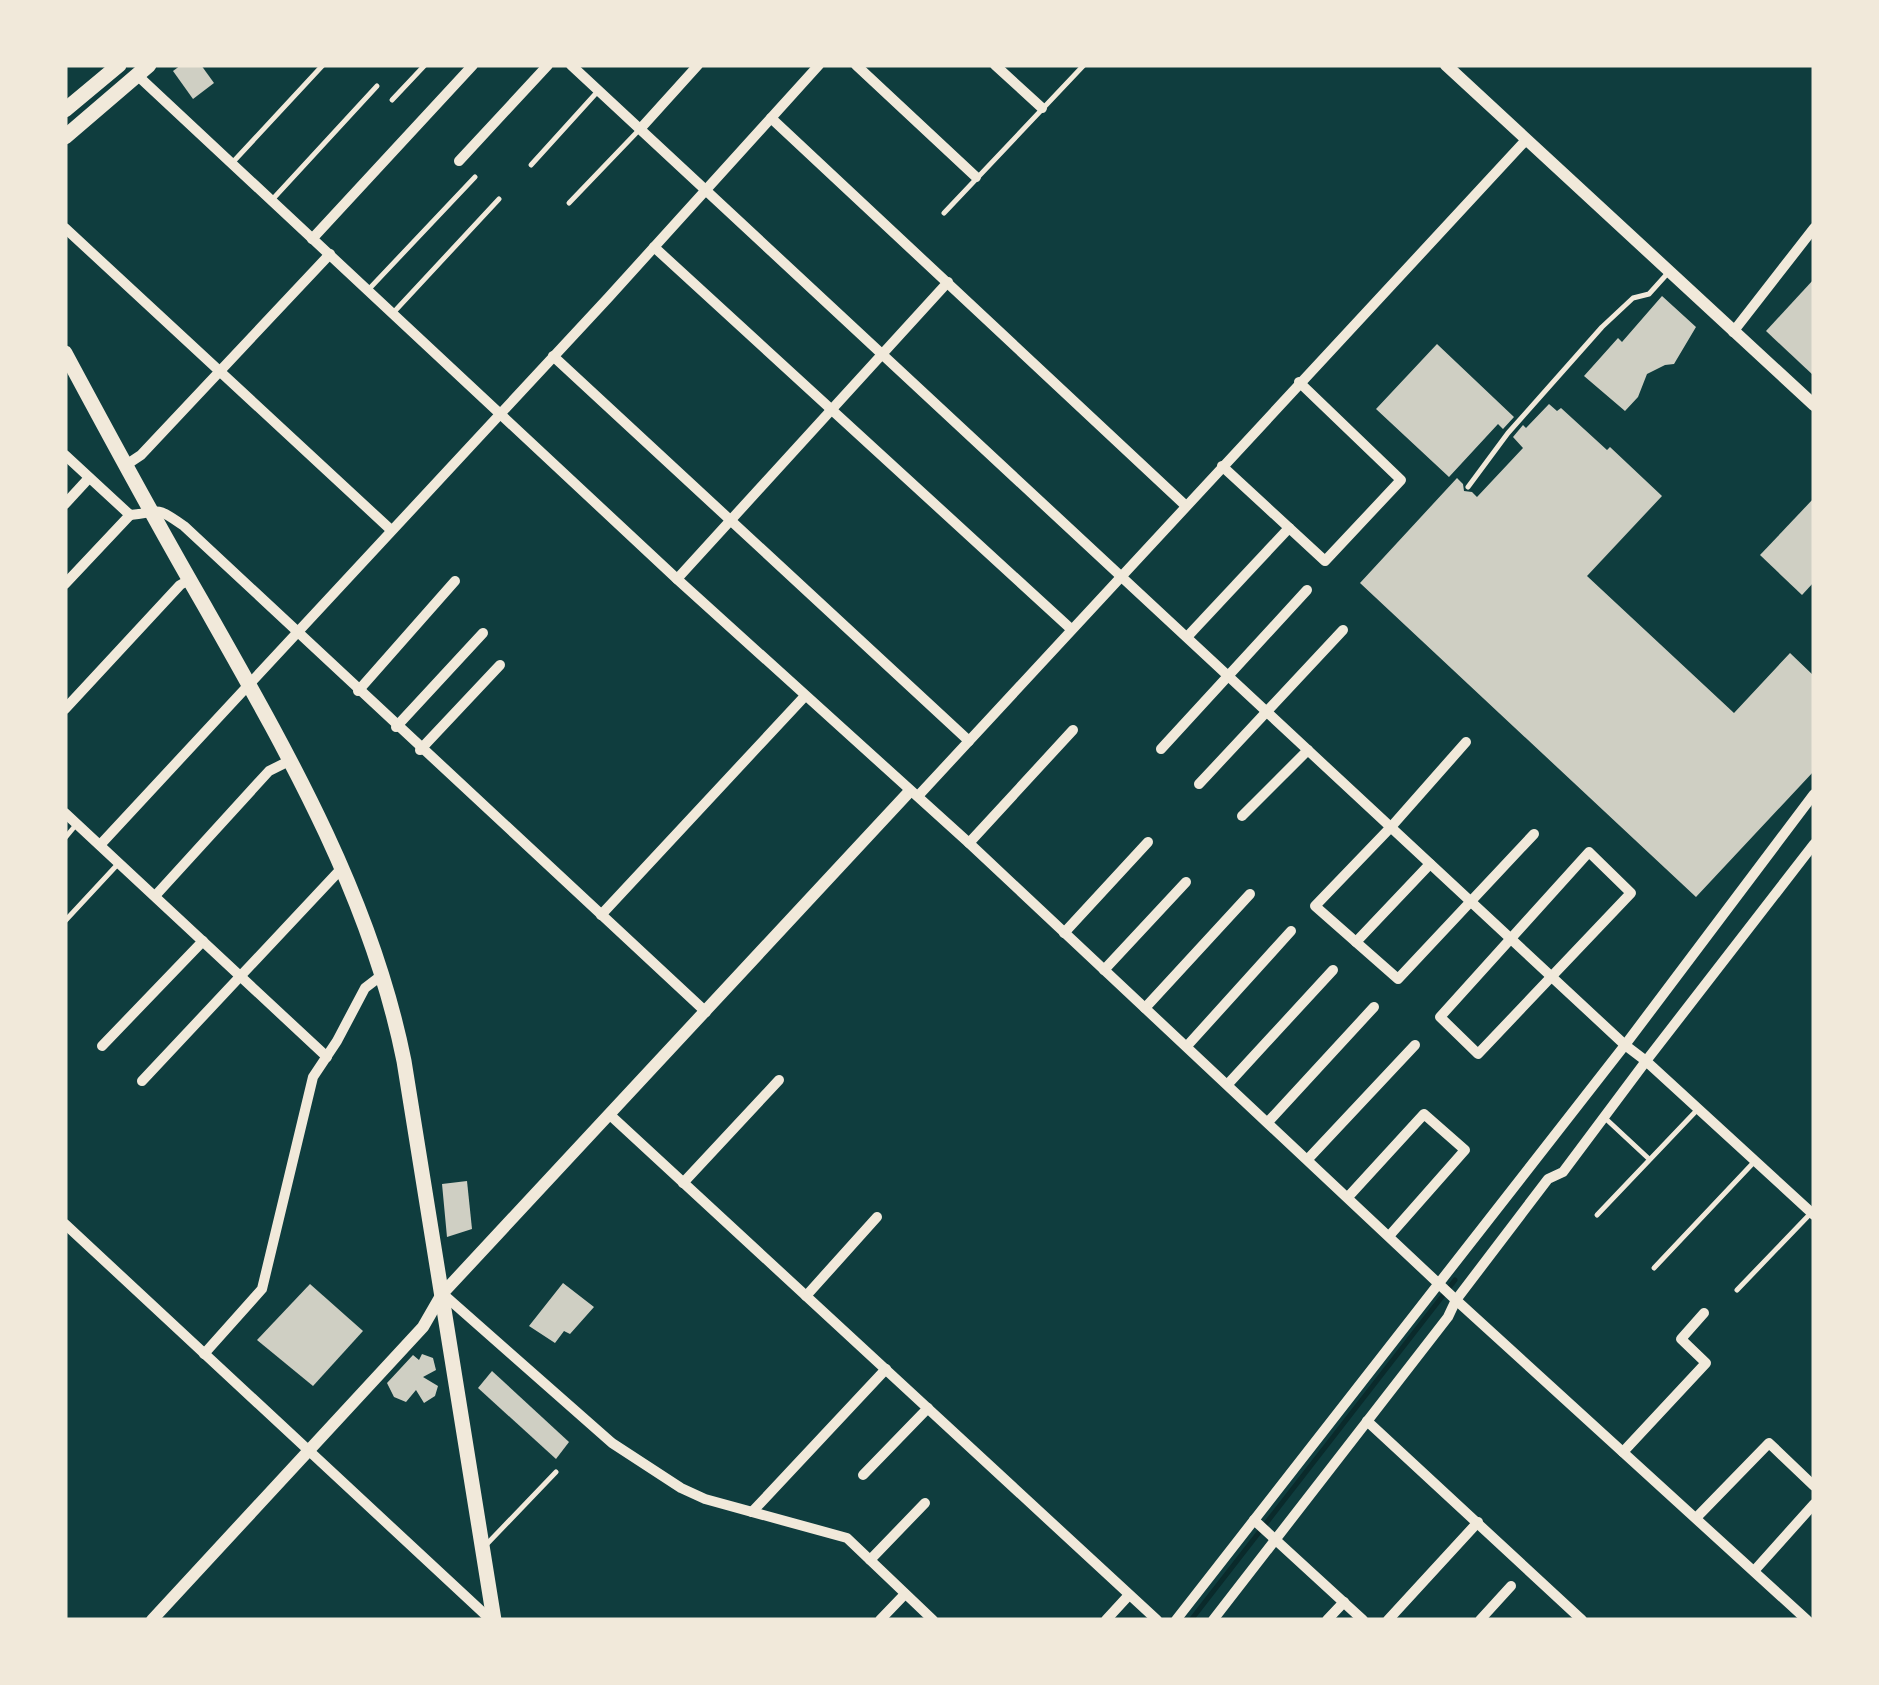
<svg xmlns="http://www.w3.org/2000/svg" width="1879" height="1685" font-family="Quicksand,sans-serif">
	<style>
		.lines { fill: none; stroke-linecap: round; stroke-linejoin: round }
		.stream { stroke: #0a2a2b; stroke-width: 5 }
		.building { fill: #cfcfc3 }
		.service { stroke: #f1e9da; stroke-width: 5 }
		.minor { stroke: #f1e9da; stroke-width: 10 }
		.tertiary { stroke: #f1e9da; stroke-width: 12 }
		.primary { stroke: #f1e9da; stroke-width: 15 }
	</style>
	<rect width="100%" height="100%" fill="#0f3d3e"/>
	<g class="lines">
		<!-- stream -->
		<polyline class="stream" points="1191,1620 1455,1280"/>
	</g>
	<!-- building -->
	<g class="building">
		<polygon points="181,65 201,65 214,83 193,99 173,71"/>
		<polygon points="1814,279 1814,376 1766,331"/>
		<polygon points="1662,296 1696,327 1674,364 1665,365 1647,374 1638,397 1625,411 1584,376 1618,338 1622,342"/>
		<polygon points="1437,344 1514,417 1503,429 1498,424 1449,477 1376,409"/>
		<polygon points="1549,404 1557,411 1561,408 1607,450 1610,447 1662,496 1587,576 1734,713 1790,653 1814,676 1814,771 1696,897 1360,583 1457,478 1463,484 1464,491 1472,492 1477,497 1523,448 1513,437 1523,425 1526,428"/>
		<polygon points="1814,498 1814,582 1802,595 1760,555"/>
		<polygon points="467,1181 472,1229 447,1237 442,1184"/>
		<polygon points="563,1283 594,1307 570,1334 564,1331 555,1343 529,1326"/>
		<polygon points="310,1284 363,1331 313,1386 257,1340"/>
		<polygon points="422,1354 433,1358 436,1370 423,1377 438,1386 435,1396 424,1403 416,1390 406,1402 394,1397 387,1383 413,1355 419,1360"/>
		<polygon points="492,1371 569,1442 556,1459 478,1388"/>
	</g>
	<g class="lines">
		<!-- service -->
		<g class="service">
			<polyline points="392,100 425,65"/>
			<polyline points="233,162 323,65"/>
			<polyline points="531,165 599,90"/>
			<polyline points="271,201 377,86"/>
			<polyline points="569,203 639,130"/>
			<polyline points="944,213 1084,65"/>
			<polyline points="370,288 475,177"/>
			<polyline points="393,313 499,199"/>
			<polyline points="1468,487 1508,433 1602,327 1633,298 1649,294 1667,274"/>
			<polyline points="65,838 75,826"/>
			<polyline points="65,921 117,865"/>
			<polyline points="1605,1118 1648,1158"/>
			<polyline points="1597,1215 1698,1109"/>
			<polyline points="1654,1268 1755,1161"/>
			<polyline points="1737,1290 1811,1213"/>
			<polyline points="485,1546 556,1472"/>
		</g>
		<!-- minor -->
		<g class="minor">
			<polyline points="571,65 1625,1045 1646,1061 1563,1172 1548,1179 1456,1300 1448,1317 1213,1620"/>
			<polyline points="856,65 976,177"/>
			<polyline points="995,65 1042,108"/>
			<polyline points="137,75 677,579 969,843 1456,1300 1807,1620"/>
			<polyline points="771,118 1186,506"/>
			<polyline points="641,128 698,65"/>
			<polyline points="459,161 548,65"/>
			<polyline points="65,228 390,529"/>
			<polyline points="312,239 473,65"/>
			<polyline points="654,247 1071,629"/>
			<polyline points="1733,332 1814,228"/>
			<polyline points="553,356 969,741"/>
			<path d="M65 455 130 515C162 512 154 505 184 526L706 1012"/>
			<polyline points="126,465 141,455 330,254"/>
			<polyline points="1222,466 1325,561 1401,480 1299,382"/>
			<polyline points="65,504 88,479"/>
			<polyline points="677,579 948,282"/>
			<polyline points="65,584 130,515"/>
			<polyline points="1187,637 1289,528"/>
			<polyline points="358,691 455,581"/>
			<polyline points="65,709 180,585 189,580"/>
			<polyline points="396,727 483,633"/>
			<polyline points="1466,742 1391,827 1315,906 1398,979 1534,834"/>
			<polyline points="1161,749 1307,590"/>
			<polyline points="420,750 500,665"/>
			<polyline points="1199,784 1343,630"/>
			<polyline points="918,796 1526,140"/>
			<polyline points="65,813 327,1057"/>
			<polyline points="1242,816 1308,750"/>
			<polyline points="969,843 1073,730"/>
			<polyline points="1814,844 1646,1061 1814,1215"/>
			<polyline points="100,845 608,298 819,65"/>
			<polygon points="1589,852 1631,893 1478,1054 1440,1017"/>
			<polyline points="155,896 269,771 291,760"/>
			<polyline points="601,915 805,696"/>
			<polyline points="1064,933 1148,842"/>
			<polyline points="1356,942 1430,864"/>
			<polyline points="1104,970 1186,882"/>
			<polyline points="1145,1008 1250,894"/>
			<polyline points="102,1046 203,941"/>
			<polyline points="1187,1046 1291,931"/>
			<polyline points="142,1081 341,869"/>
			<polyline points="1228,1084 1333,970"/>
			<polyline points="609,1114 1157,1620"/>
			<polyline points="1268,1122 1374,1007"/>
			<polyline points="1308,1159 1415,1045"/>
			<polyline points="683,1183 779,1080"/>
			<polyline points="1348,1197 1424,1114 1465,1150 1390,1235"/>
			<polyline points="65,1224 491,1620"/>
			<polyline points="443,1294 612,1443 681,1488 705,1499 847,1538 933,1620"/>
			<polyline points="806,1296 877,1217"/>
			<polyline points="204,1354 262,1289 313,1077 337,1041 365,988 382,975"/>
			<polyline points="1367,1421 1582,1620"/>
			<polyline points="1623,1452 1706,1363 1681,1339 1704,1313"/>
			<polyline points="863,1475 928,1408"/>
			<polyline points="752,1512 886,1369"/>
			<polyline points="1696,1518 1769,1443 1814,1486"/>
			<polyline points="1254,1520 1363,1620"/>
			<polyline points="870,1560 925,1503"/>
			<polyline points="1754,1571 1814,1504"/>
			<polyline points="880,1620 905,1594"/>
			<polyline points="1106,1620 1129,1595"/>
			<polyline points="1176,1620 1625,1045 1814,794"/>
			<polyline points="1327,1620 1344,1602"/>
			<polyline points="1388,1620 1478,1522"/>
			<polyline points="1480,1620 1511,1586"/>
		</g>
		<!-- tertiary -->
		<g class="tertiary">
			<polyline points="1446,65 1814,405"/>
			<polyline points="152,1620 423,1327 442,1294 909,792"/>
		</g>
		<!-- primary -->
		<g class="primary">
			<polyline points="65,110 119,65"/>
			<polyline points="65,137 149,65"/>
			<path d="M65 353C110 437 156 522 204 605 286 750 371 896 404 1061L494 1620"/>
		</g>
	</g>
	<!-- border -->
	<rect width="1879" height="1685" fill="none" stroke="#f1e9da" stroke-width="135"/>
</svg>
